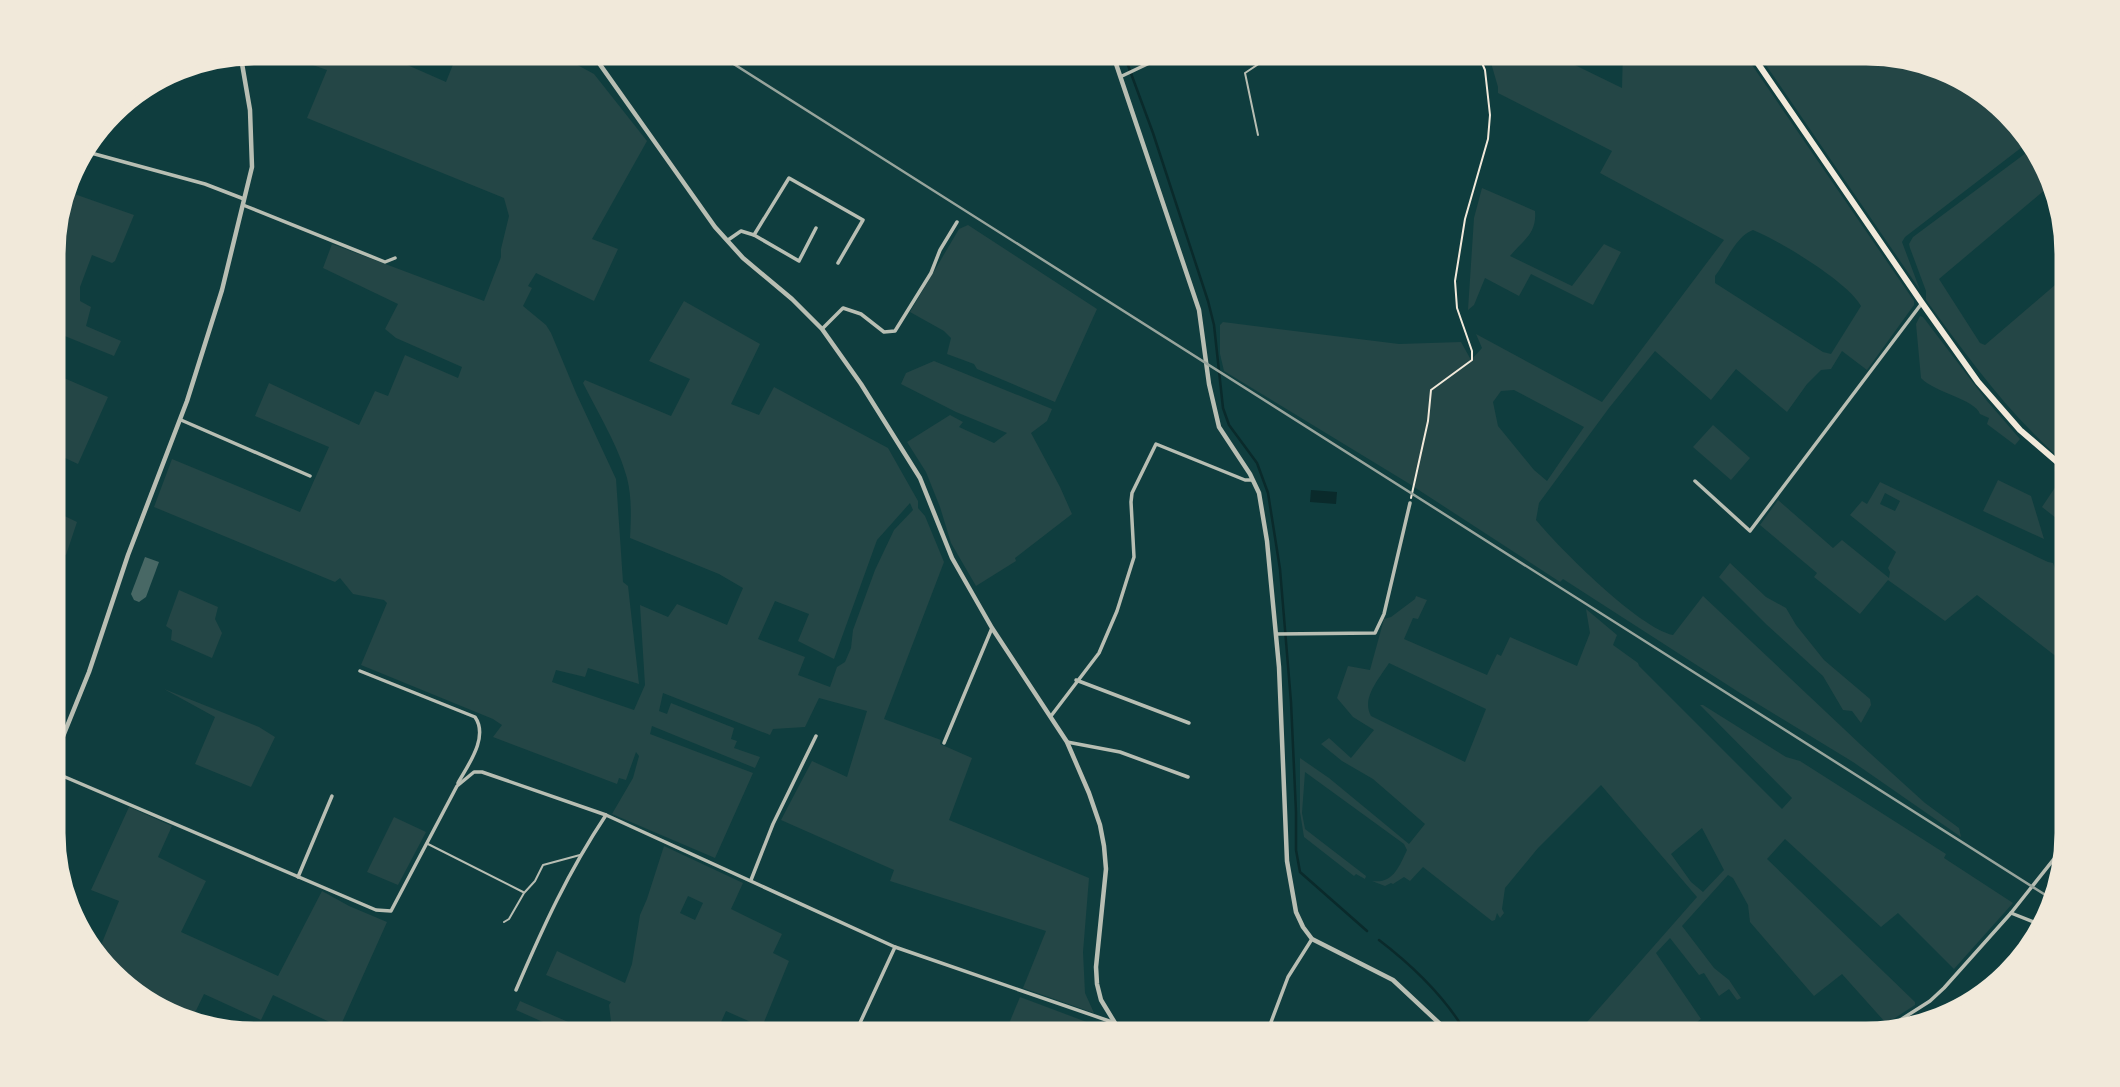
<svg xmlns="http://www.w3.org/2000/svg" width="2120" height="1087" font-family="Lato,sans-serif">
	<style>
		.green { fill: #244646; fill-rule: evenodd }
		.water { fill: #0a2a2b }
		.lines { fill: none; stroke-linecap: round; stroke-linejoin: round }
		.stream { stroke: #0a2a2b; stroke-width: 2.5 }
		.building { fill: #486865 }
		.path { stroke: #f1e9da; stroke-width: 2 }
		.service { stroke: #b8beb3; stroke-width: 2 }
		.minor { stroke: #b8beb3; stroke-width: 3.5 }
		.tertiary { stroke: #b8beb3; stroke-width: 4.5 }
		.primary { stroke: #f1e9da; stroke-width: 6 }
		.rail { stroke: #97a49c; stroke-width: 2.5 }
		.rim { fill: none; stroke: #f1e9da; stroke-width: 9 }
	</style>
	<rect width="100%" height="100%" fill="#0f3d3e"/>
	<!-- green -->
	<g class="green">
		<path d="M267 49H371L446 82 454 62 475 49H548L594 74 647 141 592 239 618 249 594 301 536 273 528 286 532 288 523 306 546 325 551 333 576 393 616 479 623 582 628 586 639 684 588 668 585 677 556 670 552 682 634 710 645 685 640 605 668 617 677 604 727 625 743 588 719 574 630 538C631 519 632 497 627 478 619 447 597 411 583 383L585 380 671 416 690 379 649 361 684 301 760 344 731 404 759 415 774 387 888 448 918 501V508L925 516 944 562 884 719 941 740 940 744 972 758 949 820 1089 878 1083 952 1085 993 1094 1013 1023 988 1046 931 890 881 894 870 781 820 812 761 847 777 867 711 819 698 805 727 773 729 770 735 663 693 659 711 667 714 671 703 734 728 731 739 737 741 734 748 760 757 755 768 652 726 650 734 753 773 715 858 612 814 633 778 639 756 636 752 626 780 619 778 617 784 493 737 502 725 493 719 361 665 387 603 384 600 353 594 340 578 335 582 154 507 172 459 300 512 329 447 255 416 269 383 359 425 375 391 388 396 405 355 458 378 462 367 396 338 385 329 398 304 323 268 332 244 484 301 501 257V249L509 216 504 198 307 118 327 70ZM910 503 913 510 894 530 875 570 853 630 851 648 845 662 837 667 830 687 798 675 805 657 758 639 775 601 809 614 798 641 834 659 877 540Z"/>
		<path d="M1487 49H1542L1622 88 1623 49H1741L1914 301V305L1867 370 1842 351 1831 369 1821 370 1807 384 1787 412 1736 369 1711 400 1655 351 1609 408 1539 503 1536 520C1560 549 1639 628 1673 635L1703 596 1861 745 1925 803 1959 828 1961 837 1853 762 1740 693 1563 579 1560 582 1408 483 1224 371 1220 354V325L1223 322 1399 344 1461 342 1471 360 1482 348 1476 334 1602 402 1724 240 1600 173 1612 151 1498 93V87ZM1753 230C1780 241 1848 282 1861 306L1831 354 1823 352 1715 283V276C1726 262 1736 236 1753 230ZM1514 390 1584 427 1547 481 1534 470 1498 426 1493 402 1501 391Z"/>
		<polygon points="1755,49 1866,49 1956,70 2032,136 2030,141 1905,237 1902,242 1920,290"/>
		<path d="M2038 144 2053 183 1939 279 1980 343 1985 345 2069 273 2070 467C2012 419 1970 360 1926 300V291L1910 248 1909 244 1913 237Z"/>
		<path d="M1482 188 1535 211C1537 234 1523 240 1510 256L1572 286 1604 244 1621 252 1593 305 1531 274 1519 296 1485 278 1474 305 1468 310 1474 218Z"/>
		<polygon points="63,190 134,215 115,261 112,263 92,255 80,287 80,301 91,307 86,326 121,341 114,356 50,330 49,240"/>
		<polygon points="968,225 1097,309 1055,402 977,369 974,364 947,354 951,338 944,331 910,312 959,229"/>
		<path d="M1920 316 1923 317 1987 401 2020 439 2015 445 1987 424 1989 418 1980 414C1975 399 1935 393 1921 378L1916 324Z"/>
		<polygon points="934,361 1052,409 1047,421 1031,433 1060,487 1072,514 1015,558 1016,561 976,586 951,543 940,507 926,472 907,442 950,415 963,422 959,427 994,443 1007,433 956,412 901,384 906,373"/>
		<polygon points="50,372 108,397 78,464 52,452 50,456"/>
		<polygon points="1713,425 1750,458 1731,480 1693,447"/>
		<polygon points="2054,470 2070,481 2070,529 2042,507 2060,480"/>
		<polygon points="1998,480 2031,496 2044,539 1983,511"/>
		<path d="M1880 482 2048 562 2053 563 2057 574 2063 618 2057 616 2070 654 2071 668 1977 595 1945 621 1888 580 1860 614 1814 577 1817 573 1760 525 1778 500 1833 548 1842 540 1889 578 1890 572 1888 568 1896 552 1850 515 1862 501 1867 504ZM1885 493 1900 501 1895 511 1880 504Z"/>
		<polygon points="50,509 77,522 66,555 50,550"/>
		<polygon points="1730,563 1766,597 1786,608 1796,625 1824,660 1870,699 1871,705 1861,723 1852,711 1843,710 1823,676 1767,625 1719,577"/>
		<polygon points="179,590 218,607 215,619 222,633 212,658 171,640 172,630 166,626"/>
		<path d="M1416 596 1427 600 1418 619 1413 618 1404 639 1487 675 1497 654 1501 656 1510 637 1577 666 1590 633 1586 609 1617 635 1613 645 1638 663 1639 666 1782 809 1792 798 1700 705H1703L1786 757 1800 761 1946 854 1944 858 2013 903 1954 969 1898 913 1881 927 1785 839 1767 859 1915 1002V1005L1895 1018 1885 1022 1842 974 1814 996 1750 922 1748 905 1733 878 1728 875 1682 926 1714 968 1729 980 1741 998 1737 1000 1729 989 1719 996 1704 973 1699 975 1670 938 1656 953 1701 1019 1675 1038H1573L1697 897 1601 785 1538 848 1505 888 1502 909 1504 913 1500 918 1497 913 1495 920 1492 921 1423 867 1410 881 1404 877 1393 884 1391 883 1385 886 1372 881C1393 884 1399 867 1407 850L1404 844 1305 772 1302 813 1305 829 1366 876 1365 879 1356 874 1354 876 1304 837 1300 812V758L1329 778 1409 844 1425 824 1373 779 1342 761 1321 744 1329 738 1351 758 1374 730 1353 717 1337 698 1348 666 1370 670 1384 619 1391 617 1415 599ZM1389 663 1486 709 1465 762 1371 716C1361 698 1379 679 1389 663ZM1702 828 1724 870 1703 892 1691 882 1671 854Z"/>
		<polygon points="164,689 259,727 275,737 251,787 195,764 215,717"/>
		<polygon points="129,807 172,826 158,857 206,881 181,932 278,976 322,891 349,906 387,922 340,1027 273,995 261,1020 204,994 190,1023 164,1017 95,960 119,901 91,890"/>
		<polygon points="394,817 426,832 398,885 367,872"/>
		<path d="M664 846 743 883 731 909 782 934 773 953 789 961 762 1027 726 1011 714 1038H579L516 1010 520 1001 605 1038H613L609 1005 611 1002 546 975 557 951 625 983 632 964 640 915 647 899ZM688 896 703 903 695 920 680 913Z"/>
		<polygon points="1020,997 1100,1027 1095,1038 1003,1038"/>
	</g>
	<!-- water -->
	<polygon class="water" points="1311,490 1337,492 1336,504 1310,502"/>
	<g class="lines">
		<!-- stream -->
		<g class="stream">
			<polyline points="1122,49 1153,133 1208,301 1214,325 1223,408 1229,425 1257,463 1268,493 1280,569 1291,702 1296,812 1296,850 1300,872 1367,931"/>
			<path d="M1379 940C1413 966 1448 1000 1469 1038"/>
		</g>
	</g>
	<!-- building -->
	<polygon class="building" points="145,557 159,562 146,597 139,602 134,600 131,594"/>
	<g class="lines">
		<!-- path -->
		<polyline class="path" points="1411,498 1428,421 1431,390 1472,360 1472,351 1457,308 1455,281 1465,219 1488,139 1490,115 1485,70 1476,49"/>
		<!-- service -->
		<g class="service">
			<polyline points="1258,135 1245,73 1281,49"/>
			<polyline points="428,844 523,892"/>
			<polyline points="504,922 509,919 524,893 535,881 543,865 580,855"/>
		</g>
		<!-- minor -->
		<g class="minor">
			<polyline points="1122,76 1160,58 1173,49"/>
			<polyline points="80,150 205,184 244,199"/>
			<polyline points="243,205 385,262 395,258"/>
			<polyline points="754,235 799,261 816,228"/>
			<polyline points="728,240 741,231 754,235 789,178 863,220 838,263"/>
			<polyline points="822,329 843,308 861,314 884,332 895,331 931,273 940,250 957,222"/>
			<polyline points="181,420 310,476"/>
			<polyline points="1695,481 1750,531 1922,303"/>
			<polyline points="1277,634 1375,633 1384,614 1410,503"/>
			<path d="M360 671 475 717C489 737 468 765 458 783"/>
			<polyline points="1076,680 1189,723"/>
			<polyline points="1051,716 1099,653 1117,611 1134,557 1131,502 1132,493 1156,444 1245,480 1252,480"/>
			<polyline points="1067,742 1120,752 1188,777"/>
			<polyline points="944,743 992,628"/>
			<polyline points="51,771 376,910 391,911 457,786 474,772 482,772 606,815 895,947 1115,1023"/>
			<polyline points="298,877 332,796"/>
			<polyline points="751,880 773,824 816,736"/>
			<polyline points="2011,913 2046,927"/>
			<path d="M516 990C543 927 568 872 606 815"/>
			<polyline points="853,1038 895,947"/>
			<polyline points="1265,1038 1288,977 1312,939"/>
			<path d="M1774 1038C1785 1029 1797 1031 1808 1038"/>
			<polyline points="1872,1038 1930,1001 1944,988 2011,913 2069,840"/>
		</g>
		<!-- tertiary -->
		<g class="tertiary">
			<polyline points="589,49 715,227 743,258 792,299 822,329 861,384 920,478 952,558 992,628 1067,742 1089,793 1100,825 1104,846 1106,869 1096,967 1097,984 1101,1000 1115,1023 1128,1038"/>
			<polyline points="1111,49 1199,310 1209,384 1219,427 1250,474 1259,493 1267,541 1279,667 1287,861 1296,912 1303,927 1312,939 1393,980 1455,1038"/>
			<polyline points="51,766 89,672 128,555 187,401 222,290 252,167 250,110 240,52"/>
		</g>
		<!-- primary -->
		<polyline class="primary" points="1748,49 1922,303 1978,382 2020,430 2070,473"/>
		<!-- rail -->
		<polyline class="rail" points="710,49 2055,901"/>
	</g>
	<!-- crop -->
	<path d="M0 0H2120V1087H0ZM254 61H1866A193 193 0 0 1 2059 254V833A193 193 0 0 1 1866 1026H254A193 193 0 0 1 61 833V254A193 193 0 0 1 254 61Z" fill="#f1e9da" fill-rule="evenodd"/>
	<path class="rim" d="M254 61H1866A193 193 0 0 1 2059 254V833A193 193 0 0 1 1866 1026H254A193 193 0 0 1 61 833V254A193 193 0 0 1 254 61Z"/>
</svg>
